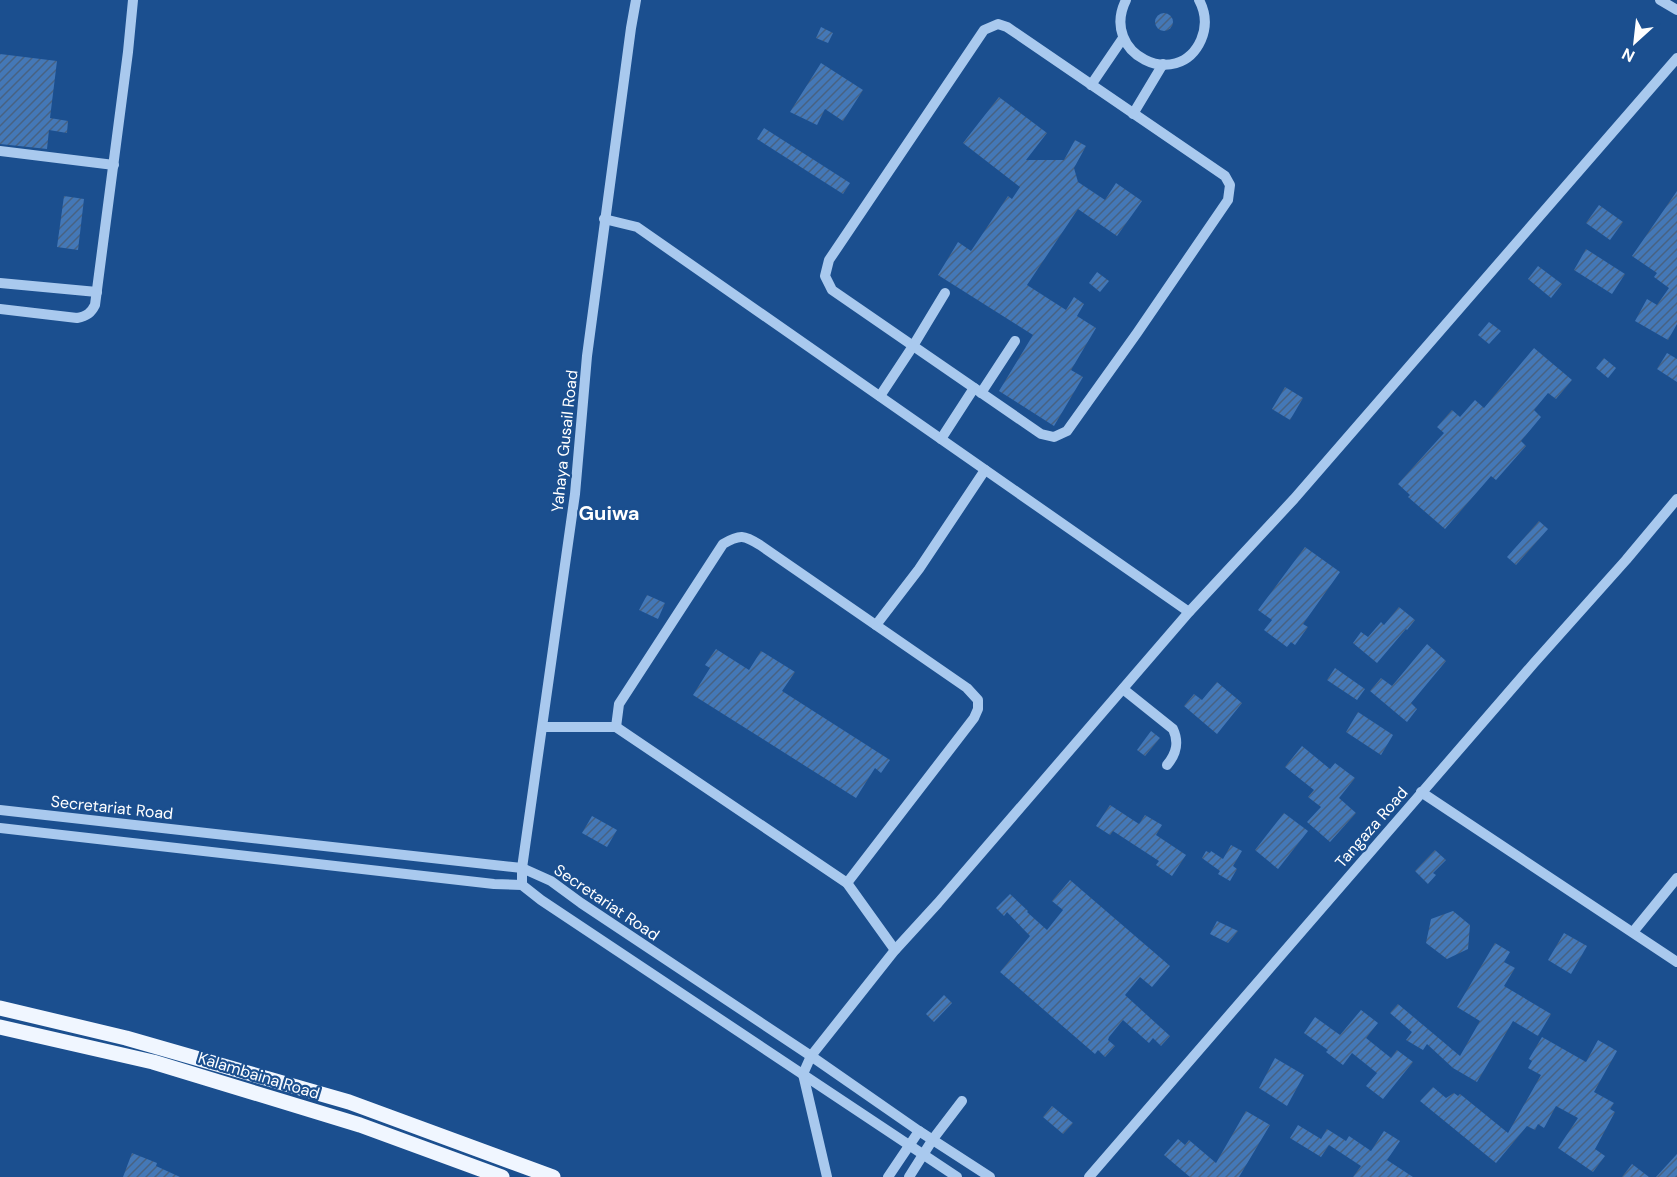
<svg xmlns="http://www.w3.org/2000/svg" width="1677" height="1177" font-family="'DM Sans',sans-serif">
	<style>
		.building { fill: url(#building-hatch) }
		.lines { fill: none; stroke-linecap: round; stroke-linejoin: round }
		.minor { stroke: #a9c9ee; stroke-width: 10 }
		.major { stroke: #f0f6ff; stroke-width: 15 }
		.labels { text-anchor: middle; stroke-width: 4.5; stroke-linejoin: round; paint-order: stroke }
		.street-label { font-size: 16px; fill: #fff; stroke: #1b4f8f }
		.quarter-label { font-size: 20px; font-weight: bold; fill: #fff; stroke: #1b4f8f }
	</style>
	<defs>
		<pattern id="building-hatch" width="6" height="6" patternUnits="userSpaceOnUse" patternTransform="scale(1.5)"><rect width="6" height="6" fill="#4478b7"/><path d="M-1 1l2-2M0 6l6-6M5 7l2-2" fill="none" stroke="#486282"/></pattern>
	</defs>
	<rect width="100%" height="100%" fill="#1b4f8f"/>
	<!-- building -->
	<g class="building">
		<circle cx="1164" cy="22" r="9"/>
		<polygon points="821,27 833,33 828,43 816,38"/>
		<polygon points="0,54 57,61 50,118 68,121 67,133 49,130 47,149 0,144"/>
		<polygon points="821,63 863,90 843,121 825,109 817,125 790,112"/>
		<polygon points="999,97 1047,133 1026,160 1064,160 1075,140 1086,146 1074,168 1078,182 1105,200 1116,183 1142,201 1117,236 1078,209 1027,285 1066,310 1074,297 1084,304 1077,316 1096,328 1071,370 1083,377 1054,426 999,391 1033,335 938,275 958,242 971,251 1008,196 1012,199 1020,187 963,143"/>
		<polygon points="764,128 850,183 843,194 757,139"/>
		<polygon points="1677,191 1677,324 1668,340 1635,321 1647,299 1657,305 1669,288 1654,277 1657,273 1632,256"/>
		<polygon points="64,196 84,199 78,250 57,247"/>
		<polygon points="1599,205 1623,222 1610,240 1586,223"/>
		<polygon points="1586,249 1625,274 1612,294 1574,270"/>
		<polygon points="1538,266 1562,284 1551,298 1528,279"/>
		<polygon points="1097,272 1109,281 1100,292 1089,283"/>
		<polygon points="1489,322 1501,331 1489,344 1478,335"/>
		<polygon points="1534,348 1572,380 1556,399 1548,393 1534,410 1541,417 1521,441 1526,446 1496,480 1491,476 1445,529 1408,497 1410,495 1398,484 1444,433 1437,427 1452,410 1460,417 1475,400 1484,408"/>
		<polygon points="1667,353 1677,359 1677,382 1657,369"/>
		<polygon points="1604,358 1616,368 1608,378 1596,368"/>
		<polygon points="1285,387 1303,398 1290,420 1272,409"/>
		<polygon points="1539,521 1548,529 1516,565 1507,557"/>
		<polygon points="1305,547 1340,572 1303,624 1308,627 1295,645 1291,642 1287,647 1264,630 1272,620 1258,610"/>
		<polygon points="647,595 665,603 658,619 639,610"/>
		<polygon points="1399,607 1415,620 1407,630 1406,629 1377,663 1353,643 1361,632 1368,637 1381,622 1384,625"/>
		<polygon points="1427,644 1446,661 1411,703 1417,709 1407,722 1370,691 1381,678 1392,686"/>
		<polygon points="716,649 749,670 761,651 795,672 782,691 890,760 881,773 875,768 856,798 693,695 710,668 705,665"/>
		<polygon points="1335,668 1365,689 1357,700 1327,680"/>
		<polygon points="1217,682 1242,703 1217,734 1184,706 1194,694 1202,700"/>
		<polygon points="1358,712 1393,735 1381,755 1346,732"/>
		<polygon points="1151,731 1160,738 1145,756 1137,750"/>
		<polygon points="1302,746 1330,769 1335,763 1355,778 1339,798 1356,813 1330,842 1307,822 1321,807 1308,797 1314,790 1285,767"/>
		<polygon points="1110,805 1139,824 1145,815 1162,825 1156,835 1186,855 1172,876 1156,865 1159,861 1113,831 1110,835 1096,826"/>
		<polygon points="1284,813 1308,831 1278,869 1255,850"/>
		<polygon points="592,816 617,830 607,847 582,833"/>
		<polygon points="1231,845 1242,851 1233,866 1237,869 1230,881 1218,874 1220,871 1202,858 1206,851 1210,853 1211,851 1223,859"/>
		<polygon points="1435,850 1446,860 1433,873 1436,875 1428,884 1415,871"/>
		<polygon points="1070,880 1170,966 1152,987 1140,977 1125,995 1170,1036 1161,1046 1153,1038 1149,1043 1123,1020 1109,1037 1108,1040 1115,1046 1105,1057 1098,1050 1095,1054 1000,972 1030,936 1007,912 1004,916 996,908 1010,894 1028,911 1027,912 1047,930 1063,910 1052,901"/>
		<polygon points="1453,911 1470,925 1468,949 1447,959 1426,943 1431,919"/>
		<polygon points="1217,921 1238,931 1228,943 1210,934"/>
		<polygon points="1564,933 1587,946 1571,974 1548,960"/>
		<polygon points="1495,943 1510,952 1504,962 1515,968 1504,986 1551,1014 1538,1036 1513,1021 1477,1082 1453,1068 1427,1044 1423,1050 1406,1040 1412,1032 1390,1013 1398,1004 1460,1056 1480,1021 1457,1007"/>
		<polygon points="944,995 952,1003 934,1022 926,1014"/>
		<polygon points="1361,1010 1378,1023 1366,1038 1391,1058 1397,1050 1413,1062 1383,1099 1366,1086 1377,1073 1352,1053 1343,1065 1326,1052 1328,1050 1304,1033 1315,1017 1340,1035"/>
		<polygon points="1542,1037 1586,1062 1598,1040 1617,1051 1594,1092 1614,1103 1610,1109 1615,1112 1595,1149 1605,1156 1593,1172 1558,1148 1578,1118 1556,1106 1544,1128 1538,1124 1535,1130 1527,1126 1496,1163 1420,1101 1433,1087 1446,1098 1454,1093 1458,1096 1460,1094 1508,1133 1541,1075 1528,1068 1532,1061 1529,1059"/>
		<polygon points="1275,1058 1304,1075 1287,1106 1259,1088"/>
		<polygon points="1052,1106 1073,1123 1063,1134 1043,1117"/>
		<polygon points="1246,1111 1270,1125 1239,1177 1190,1177 1164,1155 1178,1139 1185,1145 1189,1140 1216,1163"/>
		<polygon points="1298,1125 1321,1139 1327,1129 1346,1141 1349,1136 1371,1151 1384,1131 1400,1141 1387,1160 1413,1177 1353,1177 1361,1166 1329,1145 1321,1157 1290,1138"/>
		<polygon points="132,1153 157,1163 156,1166 180,1177 123,1177"/>
		<polygon points="1677,1154 1677,1177 1656,1177"/>
		<polygon points="1632,1164 1649,1177 1622,1177"/>
	</g>
	<g class="lines">
		<!-- minor -->
		<g class="minor">
			<path d="M1126 0C1099 54 1178 92 1201 40 1207 26 1206 13 1199 0"/>
			<polyline points="1660,0 1677,10"/>
			<polygon points="998,24 1007,27 1225,176 1230,185 1228,200 1137,333 1067,431 1054,437 1041,434 832,290 825,276 829,260 984,30"/>
			<polyline points="1091,85 1123,38"/>
			<polyline points="1133,114 1163,64"/>
			<polyline points="0,151 114,165"/>
			<polyline points="604,219 637,227 1189,612"/>
			<polyline points="0,283 97,292"/>
			<path d="M0 309 77 318C87 316 91 313 95 305L128 52 133 0"/>
			<polyline points="981,393 1015,341"/>
			<polyline points="880,396 913,346 945,293"/>
			<polyline points="941,439 974,388"/>
			<polyline points="876,625 919,569 985,470"/>
			<path d="M1123 689 1173 729C1179 742 1177 753 1167 765"/>
			<polyline points="543,727 616,727 847,883 895,950"/>
			<path d="M616 727 619 704 723 544C740 534 744 535 760 545L967 688 978 700V709L974 718 847 883"/>
			<polyline points="1421,792 1677,962"/>
			<polyline points="0,810 522,868 551,881 581,903 811,1056 919,1131 990,1177"/>
			<polyline points="0,828 494,884 522,885 541,900 957,1177"/>
			<polyline points="522,885 522,868 575,494 587,356 631,28 636,0"/>
			<polyline points="1633,932 1677,878"/>
			<polyline points="827,1177 803,1074 811,1056 895,950 938,903 1189,612 1294,499 1677,58"/>
			<polyline points="888,1177 919,1131"/>
			<polyline points="909,1177 933,1139 962,1101"/>
			<polyline points="1089,1177 1534,663 1626,560 1677,499"/>
		</g>
		<!-- major -->
		<g class="major">
			<polyline points="0,1008 126,1038 349,1102 553,1177"/>
			<polyline points="0,1027 153,1062 360,1125 502,1177"/>
		</g>
	</g>
	<g class="labels">
		<!-- street labels -->
		<g class="street-label">
			<text transform="translate(564 441) rotate(-84)" y="6">Yahaya Gusail Road</text>
			<text transform="translate(112 807) rotate(6)" y="6">Secretariat Road</text>
			<text transform="translate(1371 827) rotate(-49)" y="6">Tangaza Road</text>
			<text transform="translate(607 902) rotate(34)" y="6">Secretariat Road</text>
			<text transform="translate(259 1075) rotate(17)" y="6">Kalambaina Road</text>
		</g>
		<!-- quarter labels -->
		<g class="quarter-label">
			<text x="609" y="520">Guiwa</text>
		</g>
	</g>
	<!-- north arrow -->
	<g transform="translate(1635 42) rotate(207)" stroke="#1b4f8f" stroke-width="4.5" paint-order="stroke">
	<path d="M0-4.5L10 22L0 15L-10 22Z" fill="#ffffff"/>
	<text y="-9" font-size="16" font-weight="bold" text-anchor="middle" fill="#ffffff">N</text>
	</g>
</svg>
